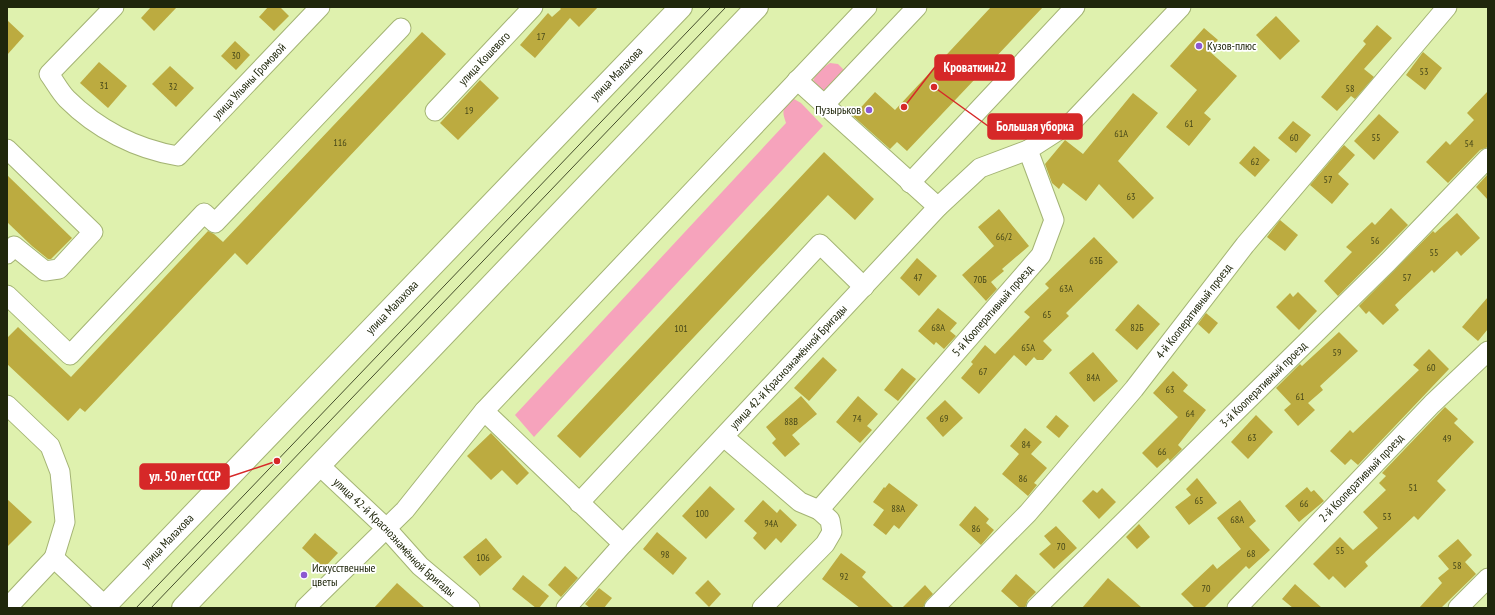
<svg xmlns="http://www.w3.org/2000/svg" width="1495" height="615" font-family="'PT Sans Narrow',sans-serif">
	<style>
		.green { fill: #f6a3bc }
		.building { fill: #bcab40 }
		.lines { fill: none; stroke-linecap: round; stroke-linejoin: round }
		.minor-casing { stroke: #a4b474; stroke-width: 21 }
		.major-casing { stroke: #a4b474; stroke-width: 24 }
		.minor { stroke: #fff; stroke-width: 19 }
		.major { stroke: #fff; stroke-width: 22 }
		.tram { stroke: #454e2c; stroke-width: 1 }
		.poi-dot { fill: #8c59d1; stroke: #fff; stroke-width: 1.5 }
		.labels { text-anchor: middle; stroke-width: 3.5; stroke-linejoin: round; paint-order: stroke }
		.number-label { font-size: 10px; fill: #474819 }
		.poi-label { font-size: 12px; fill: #20270c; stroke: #fff; text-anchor: start }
		.street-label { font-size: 12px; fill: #20270c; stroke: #fff }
		.leader { fill: none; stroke: #d62828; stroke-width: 1.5 }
		.callout-dot { fill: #d62828; stroke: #fff; stroke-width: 1.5 }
		.callout { fill: #d62828; stroke: #d62828; stroke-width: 1.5 }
		.callout-label { font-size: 13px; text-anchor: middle; font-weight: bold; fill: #fff }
	</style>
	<rect width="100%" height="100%" fill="#dff1ae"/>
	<!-- green -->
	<g class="green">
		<path d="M830 63 838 64 845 71 820 94 812 85C814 74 821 69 830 63Z"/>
		<path d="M794 99 801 103 823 126 534 437 515 415 786 123C781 109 783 109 794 99Z"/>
	</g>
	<!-- building -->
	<g class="building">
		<polygon points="151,7 177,7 154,31 141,18"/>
		<polygon points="268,7 280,7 289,16 274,31 259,17"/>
		<polygon points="559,7 598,7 579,27 570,18 535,58 520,45 548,13 552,17 561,9"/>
		<polygon points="991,7 1043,7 907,151 897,142 890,149 853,116 875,92 895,110"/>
		<polygon points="1276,16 1300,41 1280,60 1256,35"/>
		<polygon points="7,20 24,36 7,55"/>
		<polygon points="1377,25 1392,38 1364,69 1374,77 1355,99 1351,96 1337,111 1321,97 1366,44 1363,41"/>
		<polygon points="1204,28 1218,40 1208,50 1237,76 1204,113 1211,119 1189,146 1166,127 1197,90 1170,66"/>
		<polygon points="422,32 446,54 247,265 235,253 85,412 80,408 68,421 7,364 7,338 18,327 71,377 208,231 214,234 223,242"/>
		<polygon points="235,41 250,55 236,70 221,56"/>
		<polygon points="1423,52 1442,68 1425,90 1406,75"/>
		<polygon points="99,62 127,86 108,108 80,83"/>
		<polygon points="170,66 194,88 176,107 152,84"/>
		<polygon points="480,80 499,98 458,140 440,123"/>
		<polygon points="1488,91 1488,147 1480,150 1448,183 1426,162 1446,141 1450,145 1474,120 1467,113"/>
		<polygon points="1133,93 1158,113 1118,161 1154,198 1133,219 1099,184 1086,201 1063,183 1059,189 1052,183 1045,164 1065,140 1083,154"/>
		<polygon points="1379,114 1399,132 1374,160 1354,141"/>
		<polygon points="1293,121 1311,135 1296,153 1278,138"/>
		<polygon points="1344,145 1355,155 1338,174 1349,184 1332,204 1310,185"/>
		<polygon points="1254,146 1270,160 1255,177 1239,163"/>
		<polygon points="824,152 874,199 855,220 828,195 580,458 557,436"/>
		<polygon points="1488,174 1488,200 1476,187"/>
		<polygon points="7,175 72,238 51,259 48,259 32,246 7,222"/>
		<polygon points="1391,208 1408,225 1338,296 1324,281 1352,252 1346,247 1372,222 1375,225"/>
		<polygon points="999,209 1029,246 1002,269 1004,271 991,282 997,289 986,301 962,275 994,246 978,227"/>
		<polygon points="1457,213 1480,238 1461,256 1457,251 1434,273 1432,270 1395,305 1399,310 1383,325 1369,311 1366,314 1359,306 1433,231 1435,233"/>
		<polygon points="1280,220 1298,235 1285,251 1267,237"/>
		<polygon points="1094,237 1118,262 1066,313 1069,316 1043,341 1052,350 1043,360 1037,360 1034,357 1026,366 1014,355 979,394 961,378 973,364 971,362 985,345 995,354 1030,317 1024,312 1049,288 1045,284"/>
		<polygon points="917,258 937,276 919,296 900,278"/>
		<polygon points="1298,292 1317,311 1299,330 1276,307 1290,293 1293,297"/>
		<polygon points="1488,297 1488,329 1478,341 1462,327"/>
		<polygon points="1138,304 1160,324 1137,350 1115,330"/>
		<polygon points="938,308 957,323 950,331 956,336 944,349 936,342 934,345 918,331"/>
		<polygon points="1206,313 1218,323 1209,334 1198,324"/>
		<polygon points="1339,332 1358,351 1320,386 1323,390 1308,403 1315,410 1298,426 1284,410 1291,404 1276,388 1300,364 1302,366"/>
		<polygon points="1429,349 1449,369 1358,465 1351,459 1345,465 1330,451 1350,430 1353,433 1419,370 1413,365"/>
		<polygon points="1093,352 1118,381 1094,402 1069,373"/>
		<polygon points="823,357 837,370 809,401 794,388"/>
		<polygon points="902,368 916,379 898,401 884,390"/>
		<polygon points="1173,371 1188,385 1183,391 1206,410 1178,445 1182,449 1170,461 1168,458 1157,468 1142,453 1178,417 1153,393"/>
		<polygon points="801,396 817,414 792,435 800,444 785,457 772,443 776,439 766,427"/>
		<polygon points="858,396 878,414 867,426 872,430 860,443 836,422"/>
		<polygon points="945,400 963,418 943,437 926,418"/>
		<polygon points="1445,407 1458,419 1454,423 1474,442 1437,481 1446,490 1418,520 1414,516 1365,562 1368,566 1345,588 1333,576 1329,580 1313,564 1340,537 1353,550 1378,528 1363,512 1386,490 1379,483 1386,476 1382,473"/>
		<polygon points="1056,415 1069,426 1059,438 1046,427"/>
		<polygon points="1256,415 1273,432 1248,459 1231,442"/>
		<polygon points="1025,428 1042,442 1031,454 1047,468 1034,483 1037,485 1028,496 1002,474 1019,454 1010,446"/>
		<polygon points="491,433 529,473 517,485 502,470 491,480 467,456"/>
		<polygon points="1197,478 1217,503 1189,525 1175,507 1191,495 1186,489"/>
		<polygon points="889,483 918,505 899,529 894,525 886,535 873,525 884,510 873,502 884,487 885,488"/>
		<polygon points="710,486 735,509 706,539 682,516"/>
		<polygon points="1307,487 1311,492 1314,490 1324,501 1299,522 1285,506"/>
		<polygon points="1102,488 1116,502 1099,519 1082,501 1093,490 1097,493"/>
		<polygon points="7,499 32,522 7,547"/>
		<polygon points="763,500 777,513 780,509 797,525 781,543 776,538 765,550 753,538 757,533 744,521"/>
		<polygon points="1240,500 1256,521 1249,527 1270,550 1249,569 1246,566 1204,608 1195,608 1181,594 1213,564 1217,569 1241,549 1217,518"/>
		<polygon points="975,506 989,519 986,523 994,530 981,545 959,525"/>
		<polygon points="1139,524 1150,537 1137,549 1126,537"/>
		<polygon points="1056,526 1077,548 1054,569 1039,554 1051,544 1044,536"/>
		<polygon points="657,532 687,558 673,575 643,549"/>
		<polygon points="315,533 338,553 324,568 302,548"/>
		<polygon points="486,538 502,557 480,576 463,557"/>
		<polygon points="1458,539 1472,555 1465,562 1476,574 1441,608 1419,608 1442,583 1438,578 1449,569 1438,556"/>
		<polygon points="841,553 866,572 862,577 894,608 860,608 822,579"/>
		<polygon points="565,566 578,578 561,597 548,585"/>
		<polygon points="1016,574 1036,592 1028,600 1025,608 1020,608 1001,591"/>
		<polygon points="523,575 549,596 539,608 536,608 512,589"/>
		<polygon points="1108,578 1142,608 1082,608"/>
		<polygon points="708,580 721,594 709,607 695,593"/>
		<polygon points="397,583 425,608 374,608"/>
		<polygon points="1295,584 1306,594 1322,608 1293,608 1282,599"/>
		<polygon points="925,585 933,594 926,601 923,608 902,608"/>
		<polygon points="599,588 612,598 604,608 590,608 585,604"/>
	</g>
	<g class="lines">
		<defs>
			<g id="minor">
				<path id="s1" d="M114 7 49 74C55 82 60 92 67 99 97 129 136 149 178 156L320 7"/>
				<polyline points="797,80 938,207"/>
				<polyline points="824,105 917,7"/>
				<path id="s2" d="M435 111 533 7"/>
				<polyline points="7,149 93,232 59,269 45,271 14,246 7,254"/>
				<polyline points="910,183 1075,7"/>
				<polyline points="7,295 70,355 204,213 215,223 401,28"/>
				<polyline points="7,405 50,446 60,472 65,522 54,558"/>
				<polyline points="724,437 800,502 819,510"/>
				<path id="s3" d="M320 466 386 528 420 566 470 608"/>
				<polyline points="579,503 820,244 864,287"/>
				<polyline points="623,544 484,411 867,7"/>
				<polyline points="7,608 54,558 105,606"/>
				<polyline points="305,608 405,510 484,411"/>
				<path id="s4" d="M566 608 623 544 938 207 980 168 1028 150"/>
				<path id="s5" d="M762 608 825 544 832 532 830 520 819 510 1041 255 1054 220 1028 150 1073 121 1181 7"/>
				<path id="s6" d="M934 608 1028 513 1134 389 1245 245 1447 7"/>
				<path id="s7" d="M1036 608 1388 262 1488 158"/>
				<path id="s8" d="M1237 608 1432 404 1488 351"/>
				<polyline points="1458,608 1488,578"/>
			</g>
			<g id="major">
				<path id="s9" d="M103 608 681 7"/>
				<polyline points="183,608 757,7"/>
			</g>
		</defs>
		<!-- minor casing -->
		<use href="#minor" class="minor-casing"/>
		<!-- major casing -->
		<use href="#major" class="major-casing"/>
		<!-- minor -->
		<use href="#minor" class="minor"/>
		<!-- major -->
		<use href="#major" class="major"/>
		<!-- tram -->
		<g class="tram">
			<polyline points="136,608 711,7"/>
			<polyline points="151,608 726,7"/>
		</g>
	</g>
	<!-- markers -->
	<g class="poi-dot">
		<circle cx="1199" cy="46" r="4"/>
		<circle cx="869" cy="110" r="4"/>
		<circle cx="304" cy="575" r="4"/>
	</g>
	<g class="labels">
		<!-- number labels -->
		<g class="number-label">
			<text x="541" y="40">17</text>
			<text x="236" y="59">30</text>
			<text x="1424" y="75">53</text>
			<text x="104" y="89">31</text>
			<text x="173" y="90">32</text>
			<text x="1350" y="92">58</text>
			<text x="469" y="114">19</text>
			<text x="1189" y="127">61</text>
			<text x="1121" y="137">61А</text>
			<text x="1294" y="141">60</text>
			<text x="1376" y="141">55</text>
			<text x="340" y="146">116</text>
			<text x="1469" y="147">54</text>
			<text x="1255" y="165">62</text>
			<text x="1328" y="183">57</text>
			<text x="1131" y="200">63</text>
			<text x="1004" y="240">66/2</text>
			<text x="1375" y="244">56</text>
			<text x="1434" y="256">55</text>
			<text x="1096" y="264">63Б</text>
			<text x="918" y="281">47</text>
			<text x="1407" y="281">57</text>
			<text x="980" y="283">70Б</text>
			<text x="1066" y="292">63А</text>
			<text x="1047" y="318">65</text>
			<text x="938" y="331">68А</text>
			<text x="1137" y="331">82Б</text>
			<text x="681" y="332">101</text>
			<text x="1028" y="351">65А</text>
			<text x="1337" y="356">59</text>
			<text x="1431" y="371">60</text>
			<text x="983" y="375">67</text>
			<text x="1093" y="381">84А</text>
			<text x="1170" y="393">63</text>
			<text x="1300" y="400">61</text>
			<text x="1190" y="417">64</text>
			<text x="857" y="422">74</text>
			<text x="944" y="422">69</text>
			<text x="791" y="425">88В</text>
			<text x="1252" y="441">63</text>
			<text x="1447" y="442">49</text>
			<text x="1026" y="448">84</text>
			<text x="1162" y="455">66</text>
			<text x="1023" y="482">86</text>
			<text x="1413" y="491">51</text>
			<text x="1199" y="504">65</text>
			<text x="1304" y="507">66</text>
			<text x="898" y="512">88А</text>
			<text x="702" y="517">100</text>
			<text x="1387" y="520">53</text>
			<text x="1237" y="523">68А</text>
			<text x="771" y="527">94А</text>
			<text x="976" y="532">86</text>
			<text x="1061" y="550">70</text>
			<text x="1340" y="554">55</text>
			<text x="1251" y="557">68</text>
			<text x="665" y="558">98</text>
			<text x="483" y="561">106</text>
			<text x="1457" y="569">58</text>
			<text x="844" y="580">92</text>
			<text x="1206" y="592">70</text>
		</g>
		<!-- poi labels -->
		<g class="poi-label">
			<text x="1207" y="50">Кузов-плюс</text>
			<text x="861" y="114" text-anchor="end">Пузырьков</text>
			<text x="312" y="572">Искусственные<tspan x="312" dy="14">цветы</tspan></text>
		</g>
		<!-- street labels -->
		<g class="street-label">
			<text dy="4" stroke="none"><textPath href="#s2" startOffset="72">улица Кошевого</textPath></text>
			<text dy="4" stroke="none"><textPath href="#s9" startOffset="741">улица Малахова</textPath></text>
			<text dy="4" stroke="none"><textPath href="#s1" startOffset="354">улица Ульяны Громовой</textPath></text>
			<text dy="4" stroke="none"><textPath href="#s9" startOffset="417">улица Малахова</textPath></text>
			<text dy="4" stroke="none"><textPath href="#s5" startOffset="395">5-й Кооперативный проезд</textPath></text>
			<text dy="4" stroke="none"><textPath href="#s6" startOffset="395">4-й Кооперативный проезд</textPath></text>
			<text dy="4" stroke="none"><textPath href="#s4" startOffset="328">улица 42-й Краснознамённой Бригады</textPath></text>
			<text dy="4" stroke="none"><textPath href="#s7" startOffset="319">3-й Кооперативный проезд</textPath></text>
			<text dy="4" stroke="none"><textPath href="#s8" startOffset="180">2-й Кооперативный проезд</textPath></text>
			<text dy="4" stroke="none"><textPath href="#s3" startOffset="103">улица 42-й Краснознамённой Бригады</textPath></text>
			<text dy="4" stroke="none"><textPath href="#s9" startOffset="93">улица Малахова</textPath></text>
		</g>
	</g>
	<!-- callouts -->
	<path class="leader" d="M904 107L935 67M934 87L988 126M277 461L229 477"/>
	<g class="callout-dot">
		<circle cx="904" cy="107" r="4"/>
		<circle cx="934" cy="87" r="4"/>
		<circle cx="277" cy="461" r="4"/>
	</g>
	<g class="callout">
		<rect x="935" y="55" width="79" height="25" rx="4"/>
		<rect x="988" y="114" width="94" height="25" rx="4"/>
		<rect x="140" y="464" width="89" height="25" rx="4"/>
	</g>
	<g class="callout-label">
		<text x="975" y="72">Кроваткин22</text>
		<text x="1035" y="131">Большая уборка</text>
		<text x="185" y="481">ул. 50 лет СССР</text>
	</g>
	<!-- border -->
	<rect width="1495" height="615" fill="none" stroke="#20270c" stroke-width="16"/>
</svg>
